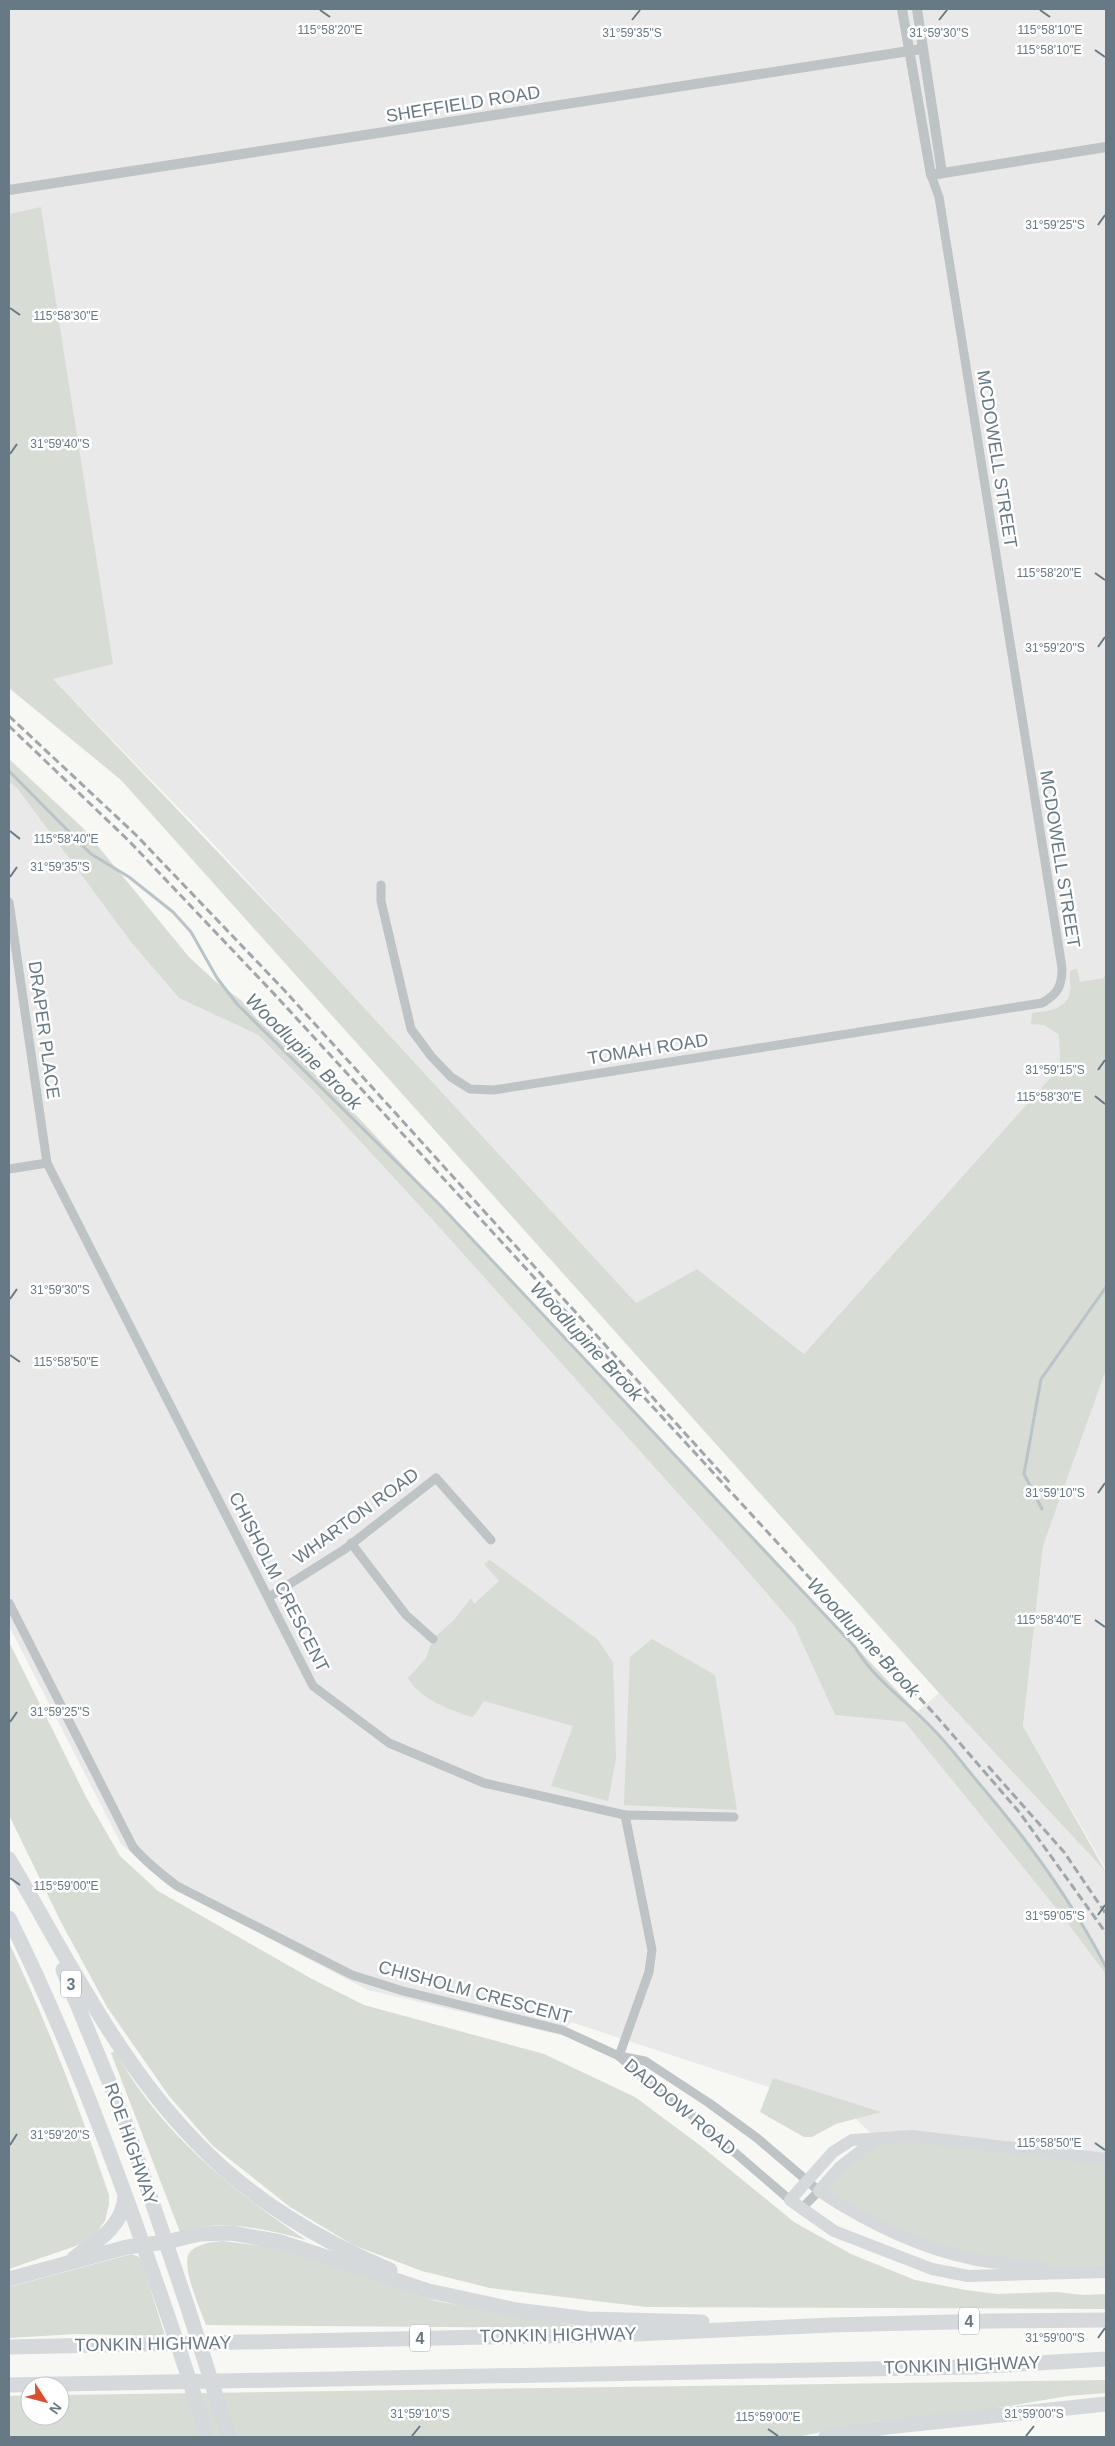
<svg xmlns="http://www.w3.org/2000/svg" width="1115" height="2446" font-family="Helvetica,sans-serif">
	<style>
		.built { fill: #e8e9e8 }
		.green { fill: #d7dcd4 }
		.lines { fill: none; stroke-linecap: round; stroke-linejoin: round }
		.stream { stroke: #b8c4c8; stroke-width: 3 }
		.minor { stroke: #bec3c6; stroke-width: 9 }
		.tertiary { stroke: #bec3c6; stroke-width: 10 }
		.secondary { stroke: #d5d9dc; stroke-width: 12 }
		.motorway { stroke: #d5d9dc; stroke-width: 15 }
		.rail { stroke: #a0a7ac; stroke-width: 3; stroke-dasharray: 8 4; stroke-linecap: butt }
		.ticks { fill: none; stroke: #677984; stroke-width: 2 }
		.labels { text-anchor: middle; stroke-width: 5; stroke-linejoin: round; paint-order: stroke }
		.shield { fill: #fff; stroke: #95a1a9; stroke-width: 1 }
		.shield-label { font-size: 16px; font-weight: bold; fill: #677984 }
		.street-label { font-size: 18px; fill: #677984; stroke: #fff }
		.water-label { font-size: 19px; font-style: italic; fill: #637a80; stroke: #fff }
		.ticks-label { font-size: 12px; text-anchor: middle; fill: #677984; stroke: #fff; stroke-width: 5; stroke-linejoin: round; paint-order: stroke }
	</style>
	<rect width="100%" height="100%" fill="#f7f7f4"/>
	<!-- built -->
	<g class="built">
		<polygon points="9,9 1106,9 1106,975 1103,978 1080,982 1077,968 1070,971 1070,994 1066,1001 1061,1006 1050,1010 1032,1014 1037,1024 1044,1025 1059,1035 1060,1067 804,1354 697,1269 636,1303 206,836 53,679 112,664 41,208 9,214"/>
		<polygon points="9,782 17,788 131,942 179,998 258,1035 434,1206 794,1625 835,1715 905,1722 939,1693 1106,1872 1106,2169 883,2145 851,2114 571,2022 560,2035 368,1990 170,1887 121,1844 9,1626"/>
		<polygon points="1106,1370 1106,1869 1023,1726 1043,1546"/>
	</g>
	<!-- green -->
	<g class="green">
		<path d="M41 207 113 664 53 679 310 949 636 1303 697 1269 804 1354 1060 1067 1059 1035 1044 1025 1031 1024 1032 1013C1047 1011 1068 1009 1070 991 1071 984 1069 977 1070 971L1077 968 1080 982 1103 978 1106 975V1370L1043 1546 1023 1726 1106 1872 939 1693 121 780 9 688V214Z"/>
		<polygon points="9,759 83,828 189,957 215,981 242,1001 256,1018 338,1096 933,1729 1022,1833 1057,1882 1087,1930 1106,1967 1106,1998 1105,1973 1061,1914 905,1722 835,1715 794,1625 738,1560 432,1219 316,1093 258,1035 179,998 131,942 17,788 9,782"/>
		<path d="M490 1560 597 1639 613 1662 616 1759 608 1801 551 1786 573 1726 484 1701 473 1717C451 1711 420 1699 408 1678L426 1658 433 1639 454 1620 471 1598 474 1604 499 1581 484 1564Z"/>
		<polygon points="652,1639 715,1675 737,1810 624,1805 630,1657"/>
		<polygon points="9,1642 86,1797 120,1856 158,1891 312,1979 364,2005 544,2054 635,2097 701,2146 794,2222 851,2254 915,2280 965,2290 997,2294 1057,2292 1083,2295 1106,2294 1106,2309 646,2307 490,2288 422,2271 353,2245 290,2207 213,2146 169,2096 107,2007 61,1922 9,1815"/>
		<path d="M9 1943C48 2025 80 2109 109 2195V2204L105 2221 90 2241 9 2269Z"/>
		<path d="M115 2051C160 2132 230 2189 306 2240 266 2229 221 2218 180 2232L111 2053Z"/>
		<polygon points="773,2078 881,2112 836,2124 812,2137 804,2137 760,2112"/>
		<polygon points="912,2136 1106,2159 1106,2272 1065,2275 933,2248 819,2191 876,2139"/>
		<path d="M222 2241 278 2248 436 2301 588 2328 206 2325C201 2311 181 2267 189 2253 196 2244 212 2242 222 2241Z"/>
		<polygon points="132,2254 139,2257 143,2265 165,2336 76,2334 9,2338 9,2287"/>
		<polygon points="1106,2380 1106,2393 1068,2396 961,2414 876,2421 797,2437 9,2437 9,2396 30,2395 30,2416 60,2416 60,2395"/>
	</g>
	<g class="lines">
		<!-- stream -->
		<g class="stream">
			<path d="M9 771 91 854 129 877 173 912 191 932 217 978 237 1004 440 1205 855 1647C874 1680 907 1701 933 1729 949 1745 963 1764 977 1781 1028 1840 1070 1898 1106 1967"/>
			<polyline points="1042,1509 1024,1474 1041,1379 1106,1287"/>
		</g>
		<!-- minor -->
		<g class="minor">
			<path d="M381 885V901L411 1029 431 1056 451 1077 470 1089 494 1090 1042 1003C1058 994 1062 986 1062 968L939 197 931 175"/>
			<polyline points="9,902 47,1163"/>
			<polyline points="9,1169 47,1163 313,1686 389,1743 484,1783 625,1815 652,1950 649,1972 619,2056"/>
			<polyline points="351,1543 406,1615 433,1639"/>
			<polyline points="269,1597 345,1549 436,1478 491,1540"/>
			<path d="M9 1603 133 1847C146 1862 161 1874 177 1886L352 1975 403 1991 562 2030 619 2056 645 2061 709 2103 757 2138 819 2191 801 2209"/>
			<polyline points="625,1815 734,1817"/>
			<polyline points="619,2056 634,2070 688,2112 790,2200"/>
		</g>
		<!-- tertiary -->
		<g class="tertiary">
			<polyline points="902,9 931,175 1106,147"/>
			<polyline points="917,9 942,173"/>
			<polyline points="9,190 922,49"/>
		</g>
		<!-- secondary -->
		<g class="secondary">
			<path d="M876 2139 840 2167 819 2191C866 2222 921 2249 977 2260 1000 2264 1023 2264 1046 2269"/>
			<polyline points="1106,2159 912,2136 852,2140 833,2152 790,2200 834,2231 932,2269 968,2276 1106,2272"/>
		</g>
		<!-- motorway -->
		<g class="motorway">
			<path d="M9 1859C66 1956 117 2061 196 2142 249 2198 320 2241 390 2270"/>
			<path d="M9 1918C58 2016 98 2119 135 2222 160 2293 186 2365 207 2437"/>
			<polyline points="63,1970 122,2113 187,2305 229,2437"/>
			<path d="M74 2258C97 2241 123 2227 125 2196"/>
			<polyline points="9,2279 127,2247 166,2242 200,2234 231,2233 281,2242 429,2291 516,2310 588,2319 702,2322"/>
			<polyline points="9,2347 635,2334 831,2325 990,2321 1106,2320"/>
			<polyline points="9,2385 970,2367 1106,2359"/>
			<polyline points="826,2437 887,2427 1106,2404"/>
		</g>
		<!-- rail -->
		<g class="rail">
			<polyline points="9,716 136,835 285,991 730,1483"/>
			<polyline points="9,726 129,841 277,997 939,1719 1020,1813 1106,1933"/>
			<polyline points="988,1766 1064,1852 1106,1914"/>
		</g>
	</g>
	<!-- ticks -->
	<path class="ticks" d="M320 10 330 17M1040 10 1050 17M632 20 640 10M939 20 947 10M1095 50 1105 57M1098 225 1105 215M10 308 20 315M10 454 17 444M1095 573 1105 580M1098 647 1105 637M10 831 20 839M10 877 17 867M1098 1070 1105 1060M1095 1096 1105 1104M10 1299 17 1289M10 1355 20 1362M1098 1493 1105 1483M1095 1620 1105 1627M10 1722 17 1712M10 1878 20 1885M1098 1915 1105 1905M1095 2143 1105 2150M10 2145 17 2134M1098 2338 1105 2328M768 2429 778 2436M412 2436 420 2426M1026 2436 1034 2426"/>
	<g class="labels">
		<!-- shield labels -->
		<g class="shield">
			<rect x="61" y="1970.5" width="20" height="27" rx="4"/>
			<rect x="959" y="2307.5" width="20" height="27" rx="4"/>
			<rect x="410" y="2324.5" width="20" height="27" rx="4"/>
		</g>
		<g class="shield-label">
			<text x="71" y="1990">3</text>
			<text x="969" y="2327">4</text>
			<text x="420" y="2344">4</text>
		</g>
		<!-- street labels -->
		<g class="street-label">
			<text transform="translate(463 104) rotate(-9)" y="6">SHEFFIELD ROAD</text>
			<text transform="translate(997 459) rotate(81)" y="6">MCDOWELL STREET</text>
			<text transform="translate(1060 859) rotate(81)" y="6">MCDOWELL STREET</text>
			<text transform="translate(44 1030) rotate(82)" y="6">DRAPER PLACE</text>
			<text transform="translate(648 1049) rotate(-9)" y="6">TOMAH ROAD</text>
			<text transform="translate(356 1516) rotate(-36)" y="6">WHARTON ROAD</text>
			<text transform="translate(279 1582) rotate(63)" y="6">CHISHOLM CRESCENT</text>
			<text transform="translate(475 1992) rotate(15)" y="6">CHISHOLM CRESCENT</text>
			<text transform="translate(680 2107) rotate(40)" y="6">DADDOW ROAD</text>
			<text transform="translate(131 2144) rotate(71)" y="6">ROE HIGHWAY</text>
			<text transform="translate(558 2335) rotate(-1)" y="6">TONKIN HIGHWAY</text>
			<text transform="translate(153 2344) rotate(-1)" y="6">TONKIN HIGHWAY</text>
			<text transform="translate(962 2365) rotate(-2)" y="6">TONKIN HIGHWAY</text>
		</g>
		<!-- water labels -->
		<g class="water-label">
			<text transform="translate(304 1051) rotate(45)" y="7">Woodlupine Brook</text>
			<text transform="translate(587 1341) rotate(47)" y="7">Woodlupine Brook</text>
			<text transform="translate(864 1637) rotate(47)" y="7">Woodlupine Brook</text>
		</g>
	</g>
	<g class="ticks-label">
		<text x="1050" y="34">115°58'10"E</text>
		<text x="330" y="34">115°58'20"E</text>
		<text x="632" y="37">31°59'35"S</text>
		<text x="939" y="37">31°59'30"S</text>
		<text x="1049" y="54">115°58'10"E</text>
		<text x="1055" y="229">31°59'25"S</text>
		<text x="66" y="320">115°58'30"E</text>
		<text x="60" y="448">31°59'40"S</text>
		<text x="1049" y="577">115°58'20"E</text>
		<text x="1055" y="652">31°59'20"S</text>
		<text x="66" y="843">115°58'40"E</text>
		<text x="60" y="871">31°59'35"S</text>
		<text x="1055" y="1074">31°59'15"S</text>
		<text x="1049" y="1101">115°58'30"E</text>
		<text x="60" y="1294">31°59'30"S</text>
		<text x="66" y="1366">115°58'50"E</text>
		<text x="1055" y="1497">31°59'10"S</text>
		<text x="1049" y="1624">115°58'40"E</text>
		<text x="60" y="1716">31°59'25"S</text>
		<text x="66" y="1890">115°59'00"E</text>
		<text x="1055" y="1920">31°59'05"S</text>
		<text x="60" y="2139">31°59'20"S</text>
		<text x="1049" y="2147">115°58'50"E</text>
		<text x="1055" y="2342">31°59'00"S</text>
		<text x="420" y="2418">31°59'10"S</text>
		<text x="1034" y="2418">31°59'00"S</text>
		<text x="768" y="2421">115°59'00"E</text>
	</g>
	<!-- border -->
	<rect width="1115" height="2446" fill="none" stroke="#677984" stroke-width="20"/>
	<!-- north arrow -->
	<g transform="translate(45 2401) rotate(126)"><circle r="24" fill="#ffffff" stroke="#c2c9ce"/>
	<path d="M0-4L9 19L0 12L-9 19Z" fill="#dd4d2f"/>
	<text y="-8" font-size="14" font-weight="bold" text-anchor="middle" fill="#677984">N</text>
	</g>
</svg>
